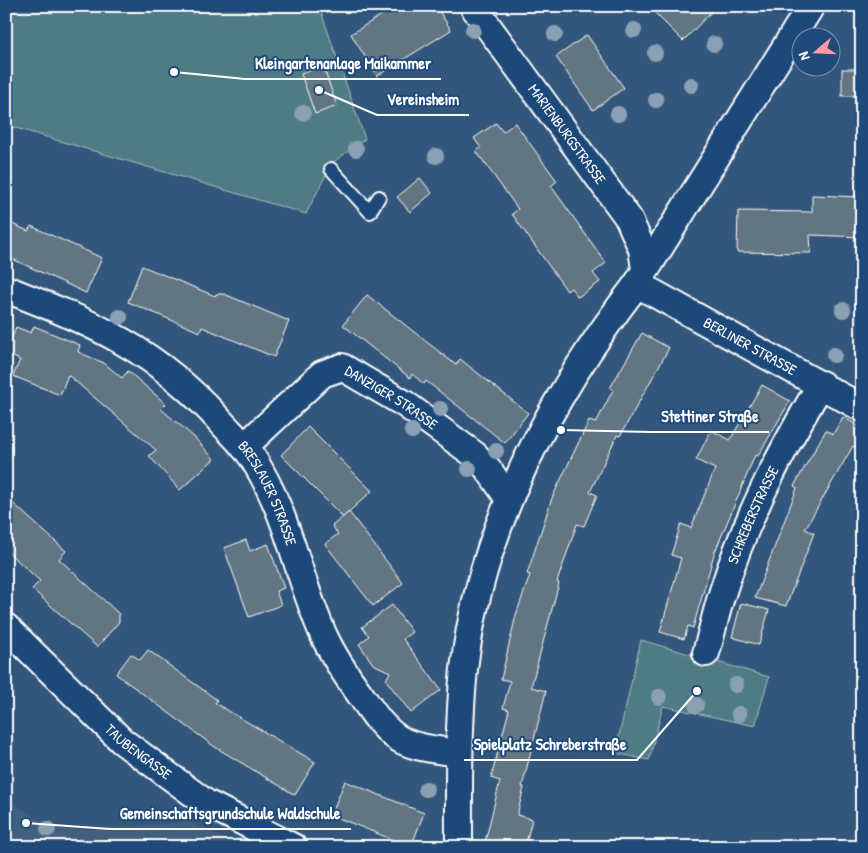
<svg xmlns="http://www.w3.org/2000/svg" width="868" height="853" font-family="'Patrick Hand',sans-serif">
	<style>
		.built { fill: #41607e }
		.green { fill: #507c84; stroke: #a8bec2 }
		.building { fill: #627482; stroke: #fff }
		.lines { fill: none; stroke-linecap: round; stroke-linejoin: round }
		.service-casing { stroke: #fff; stroke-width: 16 }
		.minor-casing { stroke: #fff; stroke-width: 30 }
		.service { stroke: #1f4a7a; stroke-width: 12 }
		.minor { stroke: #1f4a7a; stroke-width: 26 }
		.tree { fill: #8ba1b3 }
		.labels { text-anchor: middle; stroke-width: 4; stroke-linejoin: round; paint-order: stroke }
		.street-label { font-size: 15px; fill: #fff; stroke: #1f4a7a }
		.leader { fill: none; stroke: #fff; stroke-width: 2 }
		.callout-dot { fill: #fff; stroke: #1f4a7a; stroke-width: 2 }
		.callout-label { font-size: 16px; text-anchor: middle; font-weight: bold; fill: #fff; stroke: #1f4a7a; stroke-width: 4; stroke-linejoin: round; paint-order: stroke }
	</style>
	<rect width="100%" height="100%" fill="#33577c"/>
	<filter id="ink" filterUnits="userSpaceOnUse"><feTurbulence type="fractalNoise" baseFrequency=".02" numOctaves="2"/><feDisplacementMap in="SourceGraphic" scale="10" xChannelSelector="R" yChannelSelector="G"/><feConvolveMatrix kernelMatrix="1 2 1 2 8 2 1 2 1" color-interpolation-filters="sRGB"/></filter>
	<g filter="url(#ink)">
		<!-- built -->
		<polygon class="built" points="6,799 42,822 63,828 94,829 188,822 206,829 237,847 6,847"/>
		<!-- green -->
		<g class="green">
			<polygon points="6,6 319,6 365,139 332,163 306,214 6,125"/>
			<polygon points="641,640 769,677 755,726 663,706 649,760 615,753"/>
		</g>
		<!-- building -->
		<g class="building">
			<polygon points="396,6 436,6 451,30 377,76 351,34"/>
			<polygon points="648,6 717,6 683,41"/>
			<polygon points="587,35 624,88 593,110 556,57"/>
			<polygon points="323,66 337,106 315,114 301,74"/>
			<rect x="842" y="69" width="20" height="27"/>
			<polygon points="496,123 503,132 515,123 557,181 551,186 606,263 593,273 600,282 578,297 571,288 567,291 512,214 518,209 476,151 481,148 474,138"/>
			<polygon points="420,178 432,193 410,212 397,197"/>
			<polygon points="812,195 862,197 862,237 810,235 811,253 737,252 738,211 812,212"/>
			<polygon points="6,221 28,231 31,226 102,258 86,293 6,256"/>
			<polygon points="142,266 215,296 216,294 224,294 289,321 274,357 202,327 200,332 128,302"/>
			<polygon points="367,295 456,365 460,359 528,413 505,443 426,381 424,384 412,374 410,378 343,325"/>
			<polygon points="34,326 80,345 78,352 104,363 122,378 128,371 166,404 161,409 194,437 214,459 180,490 149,456 156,450 68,375 60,395 13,376 20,360 6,354 6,352 16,327 31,333"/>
			<polygon points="642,333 669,348 620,436 617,435 590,492 597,495 584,526 577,524 557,582 559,583 531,687 546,691 522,787 524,787 517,815 532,819 525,847 504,847 485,842 500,781 491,778 509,710 503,708 510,681 501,679 516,615 530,575 527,574 552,498 575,450 589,421 596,423 613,390 610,388"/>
			<polygon points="762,385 790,401 758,456 755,455 732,511 714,554 693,628 688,626 684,639 660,632 681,558 671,555 681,524 691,528 715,469 696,460 711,430 730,440"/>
			<polygon points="843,417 862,428 862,451 853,446 805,529 814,533 786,606 755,598 797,488 794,486 826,430 833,434"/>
			<polygon points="308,427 372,491 343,517 281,455"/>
			<polygon points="6,497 66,551 59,559 119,614 119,622 97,647 32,589 40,581 6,550"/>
			<polygon points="349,512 403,583 373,606 325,544 338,534 332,526"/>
			<polygon points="246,540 250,551 268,544 284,588 276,591 281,605 249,617 224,548"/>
			<polygon points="741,603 769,610 759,645 732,637"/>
			<polygon points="392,605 412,632 403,639 441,690 411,713 386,680 390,672 373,664 359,644 369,636 362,627"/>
			<polygon points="148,650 217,700 215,703 315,762 295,795 215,747 116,674 131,654 140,660"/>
			<polygon points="345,781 424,813 411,847 331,815"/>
		</g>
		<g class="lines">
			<defs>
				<g id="service">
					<polyline points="331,169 370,212"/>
					<polyline points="372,208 379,197"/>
				</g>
				<g id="minor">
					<path id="s1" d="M473 6 629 219 642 249 645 269"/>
					<path id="s2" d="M637 284 862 408"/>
					<path id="s3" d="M6 289C95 324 157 350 222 423 232 434 244 445 252 457 289 514 297 576 324 636 334 658 348 678 362 697 373 713 385 732 403 741 420 749 440 750 458 753"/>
					<path id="s4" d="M244 447 322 374 342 367 405 404 475 455 488 469 509 499"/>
					<path id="s5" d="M6 627 122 741 206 803 293 847"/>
					<path id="s6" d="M706 653C712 633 716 611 723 591 746 517 782 450 821 384"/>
					<path d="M459 847C459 788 458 728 464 669 480 528 551 395 637 284L811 6"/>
				</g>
			</defs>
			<!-- service casing -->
			<use href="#service" class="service-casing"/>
			<!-- minor casing -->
			<use href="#minor" class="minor-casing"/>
			<!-- service -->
			<use href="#service" class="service"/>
			<!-- minor -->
			<use href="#minor" class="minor"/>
		</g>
		<!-- trees -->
		<g class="tree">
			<circle cx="473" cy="30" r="8"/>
			<circle cx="634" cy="30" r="8"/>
			<circle cx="555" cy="34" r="8"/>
			<circle cx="714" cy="44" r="8"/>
			<circle cx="655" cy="53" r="8"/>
			<circle cx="691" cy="85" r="8"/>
			<circle cx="656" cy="100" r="8"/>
			<circle cx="303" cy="113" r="8"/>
			<circle cx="618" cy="114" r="8"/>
			<circle cx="356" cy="149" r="8"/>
			<circle cx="436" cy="156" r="8"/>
			<circle cx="843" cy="310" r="8"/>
			<circle cx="120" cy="317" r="8"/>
			<circle cx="834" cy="355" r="8"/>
			<circle cx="440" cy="409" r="8"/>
			<circle cx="412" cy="431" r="8"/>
			<circle cx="496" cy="451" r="8"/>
			<circle cx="469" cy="469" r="8"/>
			<circle cx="736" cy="685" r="8"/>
			<circle cx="659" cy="697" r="8"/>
			<circle cx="696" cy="705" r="8"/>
			<circle cx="739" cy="714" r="8"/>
			<circle cx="426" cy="789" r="8"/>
			<circle cx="48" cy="829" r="8"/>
		</g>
	</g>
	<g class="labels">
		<!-- street labels -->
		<g class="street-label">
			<text dy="5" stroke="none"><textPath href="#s1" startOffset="159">MARIENBURGSTRASSE</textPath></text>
			<text dy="5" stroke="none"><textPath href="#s2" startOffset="129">BERLINER STRASSE</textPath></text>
			<text dy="5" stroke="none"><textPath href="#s4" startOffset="186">DANZIGER STRASSE</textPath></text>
			<text dy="5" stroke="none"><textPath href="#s3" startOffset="342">BRESLAUER STRASSE</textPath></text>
			<text dy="5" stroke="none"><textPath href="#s6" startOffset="146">SCHREBERSTRASSE</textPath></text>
			<text dy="5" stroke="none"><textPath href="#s5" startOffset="182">TAUBENGASSE</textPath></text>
		</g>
	</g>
	<!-- callouts -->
	<path class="leader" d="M174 72L245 79H441M319 90L377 115H469M561 430L651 432H769M697 691L637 760H464M26 823L110 829H351"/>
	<g class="callout-dot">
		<circle cx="174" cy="72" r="5"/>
		<circle cx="319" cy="90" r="5"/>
		<circle cx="561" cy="430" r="5"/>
		<circle cx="697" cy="691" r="5"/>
		<circle cx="26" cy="823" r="5"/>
	</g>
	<g class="callout-label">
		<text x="343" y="69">Kleingartenanlage Maikammer</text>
		<text x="423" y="105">Vereinsheim</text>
		<text x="710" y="422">Stettiner Straße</text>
		<text x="550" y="750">Spielplatz Schreberstraße</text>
		<text x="230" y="819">Gemeinschaftsgrundschule Waldschule</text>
	</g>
	<!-- margin -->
	<rect width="868" height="853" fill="none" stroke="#1f4a7a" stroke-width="25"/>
	<rect x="12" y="12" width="843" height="828" fill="none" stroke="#fff" stroke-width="2" filter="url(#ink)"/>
	<!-- north arrow -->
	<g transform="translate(816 52) rotate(251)"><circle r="24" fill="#1f4a7a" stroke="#7992af"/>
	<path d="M0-4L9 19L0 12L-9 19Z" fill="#ff9aa2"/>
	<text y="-8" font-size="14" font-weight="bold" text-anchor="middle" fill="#ffffff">N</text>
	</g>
</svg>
